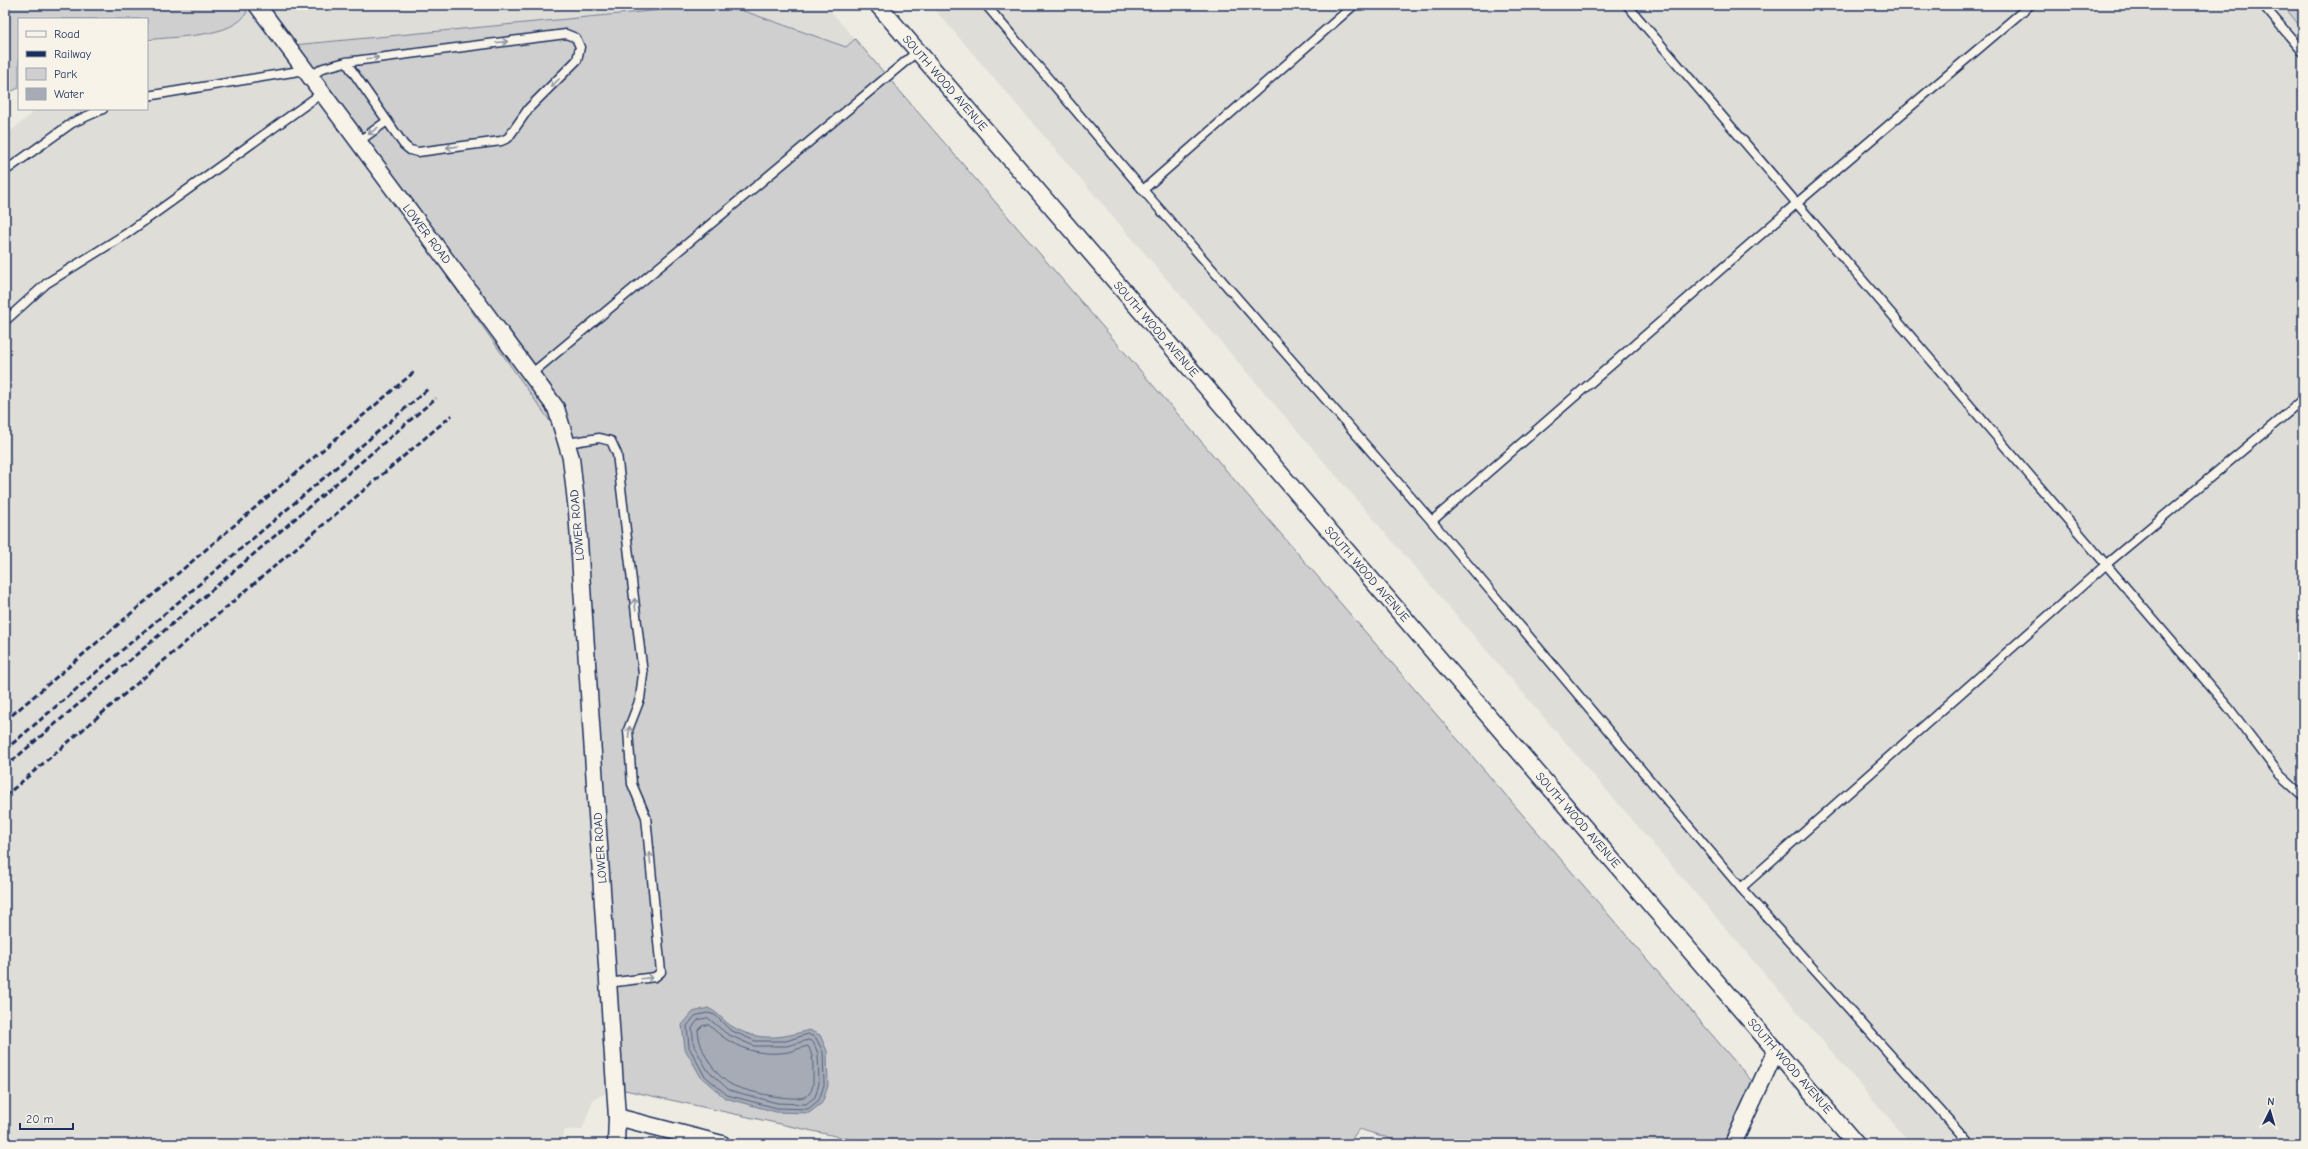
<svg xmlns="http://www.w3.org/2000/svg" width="2308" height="1149" font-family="'Comic Neue',sans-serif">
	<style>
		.built { fill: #deddd8 }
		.green { fill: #cfcfcf; stroke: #757f96 }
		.water { fill: #a6abb5; stroke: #6e7992 }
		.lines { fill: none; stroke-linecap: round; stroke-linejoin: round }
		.shore { stroke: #536181; stroke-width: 1 }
		.service-casing { stroke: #1b2f5e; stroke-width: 11 }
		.minor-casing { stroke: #1b2f5e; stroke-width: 19 }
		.service { stroke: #f7f3e8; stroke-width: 8 }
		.minor { stroke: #f7f3e8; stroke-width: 16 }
		.rail { stroke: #1b2f5e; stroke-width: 3; stroke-dasharray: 6 3; stroke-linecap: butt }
		.oneway { stroke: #8991a3 }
		.labels { text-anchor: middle; stroke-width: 3; stroke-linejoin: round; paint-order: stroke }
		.street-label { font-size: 12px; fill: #1b2f5e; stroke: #f7f3e8 }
	</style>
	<rect width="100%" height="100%" fill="#eeebe2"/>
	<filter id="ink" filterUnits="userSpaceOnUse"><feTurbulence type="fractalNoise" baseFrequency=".025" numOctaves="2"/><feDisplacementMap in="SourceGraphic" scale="8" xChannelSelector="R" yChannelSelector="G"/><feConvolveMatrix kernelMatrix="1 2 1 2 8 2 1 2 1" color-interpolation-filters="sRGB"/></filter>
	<g filter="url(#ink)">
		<!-- built -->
		<g class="built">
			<polygon points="214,5 714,5 283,46 569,448 615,1088 593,1100 582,1130 565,1130 561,1144 5,1144 5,136 37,109 147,109 147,44"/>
			<polygon points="727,5 825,5 855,39 846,47"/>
			<polygon points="931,5 2283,5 2303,30 2303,1144 1911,1144"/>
		</g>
		<!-- green -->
		<g class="green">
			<path d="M5 5H241L247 12C234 38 173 36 147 40V19H19V88L5 94Z"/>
			<polygon points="714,5 727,5 846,47 855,39 1756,1086 1730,1144 1408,1144 1359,1129 1348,1144 872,1144 620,1089 569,448 283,46"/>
			<polygon points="2283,5 2303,5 2303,30"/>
		</g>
		<!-- water -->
		<path class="water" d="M708 1008C719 1013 723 1021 733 1027 758 1042 783 1038 809 1030L820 1035 827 1051 828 1086 822 1103 809 1113 776 1112 725 1098 701 1077 685 1049 682 1025 693 1012Z"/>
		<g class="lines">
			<!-- shore -->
			<g class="shore">
				<polygon points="708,1013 715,1015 730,1030 755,1041 786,1041 808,1034 816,1038 823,1052 824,1085 819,1100 808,1109 777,1108 727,1095 704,1075 689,1047 687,1026 695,1016"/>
				<polygon points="708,1018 727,1034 754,1046 787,1046 808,1040 813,1042 818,1053 819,1084 815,1097 806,1104 777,1103 729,1090 708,1071 694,1046 692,1028 698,1020"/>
				<path d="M709 1025C731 1047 757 1057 788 1052 795 1051 801 1047 808 1046 813 1055 813 1063 813 1073 813 1080 814 1088 809 1094 801 1105 744 1091 732 1085 714 1075 699 1050 698 1030L702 1026Z"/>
			</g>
			<defs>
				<g id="service">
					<polyline points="986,5 1143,190"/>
					<polyline points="1354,5 1143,190 1429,518 1741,888 2110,561 2303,400"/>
					<polyline points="1627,5 2228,707 2280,775 2303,796"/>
					<polyline points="2263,5 2303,52"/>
					<polyline points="310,77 323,68 346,62 566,34 576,38 580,47 577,60 529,108 508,138 501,141 418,152 410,150 404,145 346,62"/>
					<polyline points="147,96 305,70"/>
					<polyline points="358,142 387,121"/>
					<polyline points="5,171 72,123 103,109"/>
					<polyline points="5,321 47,283 126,234 322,93"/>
					<polyline points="531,374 918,51"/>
					<polyline points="567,443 599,438 611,441 617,454 643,674 640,699 628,730 632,784 646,817 661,972 655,977 608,983"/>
					<polyline points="1432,521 1797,203 2030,5"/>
					<polyline points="1741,888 1970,1144"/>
				</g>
				<g id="minor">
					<polyline points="257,5 556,408 571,458 577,511 617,1117 616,1144"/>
					<polyline points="878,5 1856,1144"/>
					<polyline points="617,1117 722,1144"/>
					<polyline points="1733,1144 1776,1050"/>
				</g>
			</defs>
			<!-- service casing -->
			<use href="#service" class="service-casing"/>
			<!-- minor casing -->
			<use href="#minor" class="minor-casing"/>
			<!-- service -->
			<use href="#service" class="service"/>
			<!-- minor -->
			<use href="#minor" class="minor"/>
			<!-- rail -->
			<g class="rail">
				<polyline points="5,721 414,372"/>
				<polyline points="5,750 428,389"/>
				<polyline points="5,767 436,398"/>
				<polyline points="5,796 452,415"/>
			</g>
		</g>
		<!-- one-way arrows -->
		<defs><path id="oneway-shaft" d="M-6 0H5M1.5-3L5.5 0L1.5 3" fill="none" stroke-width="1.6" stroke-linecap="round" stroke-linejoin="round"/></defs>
		<g class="oneway">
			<use href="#oneway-shaft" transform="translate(502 42) rotate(-7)"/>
			<use href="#oneway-shaft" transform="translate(373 58) rotate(-7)"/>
			<use href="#oneway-shaft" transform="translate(555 83) rotate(135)"/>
			<use href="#oneway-shaft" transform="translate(373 131) rotate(144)"/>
			<use href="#oneway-shaft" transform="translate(452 147) rotate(173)"/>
			<use href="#oneway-shaft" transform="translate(635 604) rotate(-97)"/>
			<use href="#oneway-shaft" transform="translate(629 732) rotate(-84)"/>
			<use href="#oneway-shaft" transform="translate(650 858) rotate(-96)"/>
			<use href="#oneway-shaft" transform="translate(647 978) rotate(-7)"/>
		</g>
	</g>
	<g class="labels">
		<!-- street labels -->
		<g class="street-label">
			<text transform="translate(945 83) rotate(49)" y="4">SOUTH WOOD AVENUE</text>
			<text transform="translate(427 234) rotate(53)" y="4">LOWER ROAD</text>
			<text transform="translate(1156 329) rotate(49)" y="4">SOUTH WOOD AVENUE</text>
			<text transform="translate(577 525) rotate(-95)" y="4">LOWER ROAD</text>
			<text transform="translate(1367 574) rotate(49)" y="4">SOUTH WOOD AVENUE</text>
			<text transform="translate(1578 820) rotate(49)" y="4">SOUTH WOOD AVENUE</text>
			<text transform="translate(600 848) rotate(-94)" y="4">LOWER ROAD</text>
			<text transform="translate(1790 1066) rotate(49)" y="4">SOUTH WOOD AVENUE</text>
		</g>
	</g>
	<!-- margin -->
	<rect width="2308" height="1149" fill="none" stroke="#f7f3e8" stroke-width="20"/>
	<rect x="10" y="10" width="2288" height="1129" fill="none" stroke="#1b2f5e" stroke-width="1.5" filter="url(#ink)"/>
	<!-- legend -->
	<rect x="18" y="18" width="130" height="92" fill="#f7f3e8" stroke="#9fa5b1"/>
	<rect x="26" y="31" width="20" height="6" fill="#f7f3e8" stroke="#9fa5b1"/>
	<text x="54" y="38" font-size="12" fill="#1b2f5e">Road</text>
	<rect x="26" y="51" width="20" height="6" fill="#1b2f5e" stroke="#9fa5b1"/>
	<text x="54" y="58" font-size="12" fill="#1b2f5e">Railway</text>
	<rect x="26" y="68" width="20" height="12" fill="#cfcfcf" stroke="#9fa5b1"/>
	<text x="54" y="78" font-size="12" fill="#1b2f5e">Park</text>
	<rect x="26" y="88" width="20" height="12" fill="#a6abb5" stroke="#9fa5b1"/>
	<text x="54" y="98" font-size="12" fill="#1b2f5e">Water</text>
	<!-- north arrow -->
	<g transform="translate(2270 1111) rotate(5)" stroke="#f7f3e8" stroke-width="3" paint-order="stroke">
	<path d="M0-3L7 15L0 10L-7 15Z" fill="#1b2f5e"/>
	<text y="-6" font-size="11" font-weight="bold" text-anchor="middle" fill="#1b2f5e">N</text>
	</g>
	<!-- scale -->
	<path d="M20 1123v6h53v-6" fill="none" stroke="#1b2f5e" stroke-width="2"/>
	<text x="26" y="1123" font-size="12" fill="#1b2f5e" stroke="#f7f3e8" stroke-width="3" paint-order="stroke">20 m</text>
</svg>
